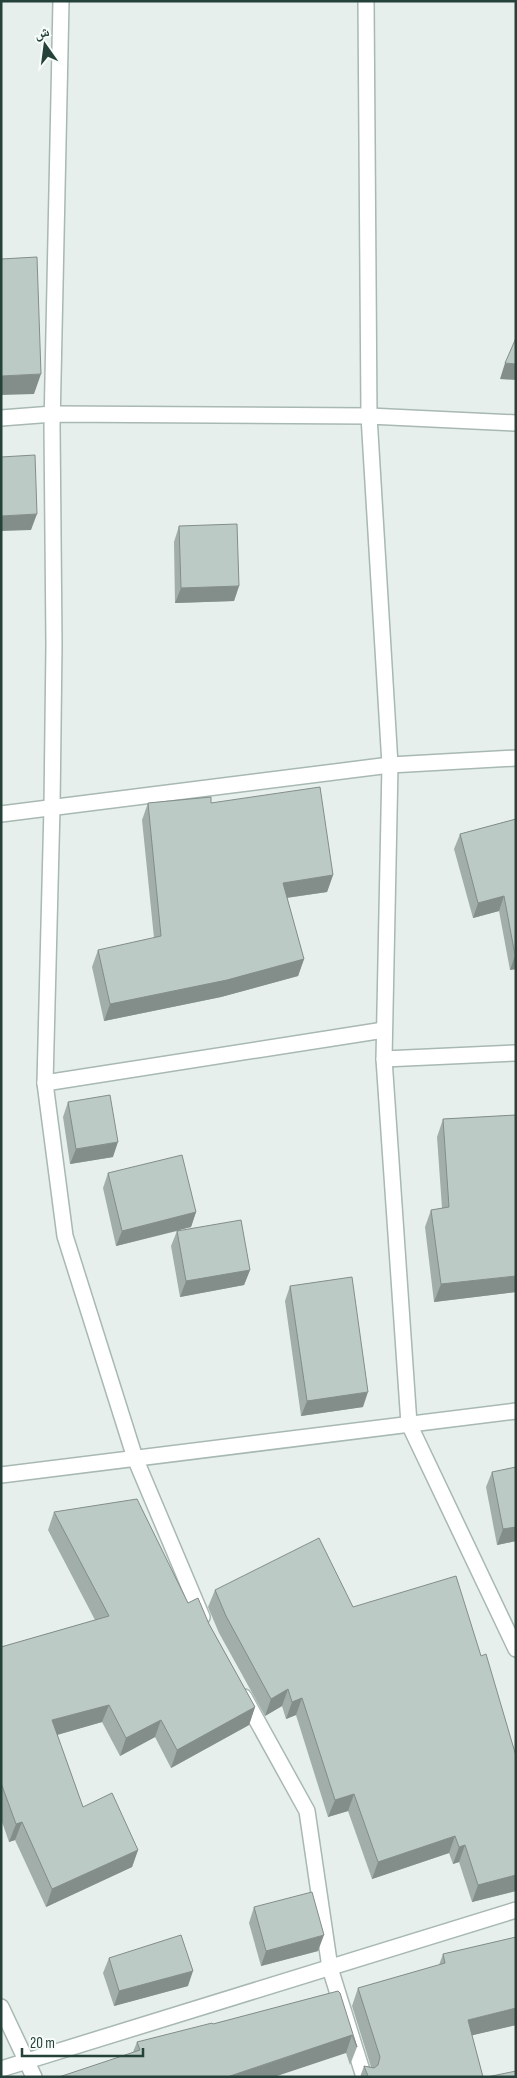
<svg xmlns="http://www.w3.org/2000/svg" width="517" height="2078" font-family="'Sofia Sans Condensed','Noto Naskh Arabic',sans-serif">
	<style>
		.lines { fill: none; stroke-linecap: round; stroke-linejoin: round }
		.minor-casing { stroke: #a8b8b2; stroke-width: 18 }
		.minor { stroke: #fff; stroke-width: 15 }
		.wall { fill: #a1aea9 }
		.shaded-wall { fill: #838d89 }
		.building { fill: #bbcac4; stroke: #838d89 }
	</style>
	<rect width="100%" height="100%" fill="#e6efeb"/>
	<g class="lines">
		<defs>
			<g id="minor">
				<polyline points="61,1 52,426 54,645 52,807 45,1083 65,1236 135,1458 202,1617"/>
				<polyline points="366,1 369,416 390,765 384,1059 409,1424 516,1649"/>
				<polyline points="1,418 53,414 369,416 516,423"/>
				<polyline points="1,814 390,765 516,758"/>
				<polyline points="384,1059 516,1053"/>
				<polyline points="45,1083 384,1030"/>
				<polyline points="1,1475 516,1411"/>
				<polyline points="244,1697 307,1811 330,1968 364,2077"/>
				<polyline points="1,2007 34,2077"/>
				<polyline points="1,2069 516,1910"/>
			</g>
		</defs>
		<!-- minor casing -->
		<use href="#minor" class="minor-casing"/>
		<!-- minor -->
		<use href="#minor" class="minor"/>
	</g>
	<!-- wall -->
	<g class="wall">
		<polygon points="179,526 239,586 234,601 175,603 174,542"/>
		<polygon points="148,803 211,803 333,875 327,892 287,898 304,959 298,976 221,997 104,1021 92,967 98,950 154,938 142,820"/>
		<polygon points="516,819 516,969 510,970 499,911 473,918 454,849 460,834"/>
		<polygon points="68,1102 113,1157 70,1164 63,1117"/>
		<polygon points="516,1115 516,1292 434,1302 425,1227 431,1210 442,1208 437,1137 443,1119"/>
		<polygon points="108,1173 196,1212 191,1227 178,1230 250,1270 244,1285 180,1297 171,1246 177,1231 116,1246 103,1188"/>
		<polygon points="290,1286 363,1407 301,1416 285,1301"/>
		<polygon points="516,1467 516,1541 497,1545 486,1487 492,1472"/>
		<polygon points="54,1512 188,1603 209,1624 255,1707 249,1725 171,1768 155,1737 120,1756 102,1722 57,1735 83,1807 138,1850 132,1867 46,1907 15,1840 9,1842 1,1819 1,1647 95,1620 48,1530"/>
		<polygon points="215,1590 353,1607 481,1656 516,1756 516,1891 472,1902 459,1862 453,1864 449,1853 372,1879 348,1811 328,1817 296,1715 286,1719 282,1706 265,1716 219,1633 208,1607"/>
		<polygon points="254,1907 318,1951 261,1966 249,1923"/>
		<polygon points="516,1937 516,2025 472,2035 483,2077 360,2077 364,2066 371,2067 352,2006 358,1988 439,1965 443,1954"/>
		<polygon points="109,1958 188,1986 114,2006 103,1973"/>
		<polygon points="338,1991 357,2047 350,2065 346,2053 133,2052 137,2042 213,2024"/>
	</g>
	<!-- shaded-wall -->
	<g class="shaded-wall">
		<polygon points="505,363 516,364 516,380 500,379"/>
		<polygon points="41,374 34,394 1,395 1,376"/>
		<polygon points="37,514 31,530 1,531 1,516"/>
		<polygon points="239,586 234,601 175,603 181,588"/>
		<polygon points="333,875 327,892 277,899 283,883"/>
		<polygon points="504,896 499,911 473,918 478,903"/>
		<polygon points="515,955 516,969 510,970"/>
		<polygon points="304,959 298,976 221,997 104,1021 110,1004"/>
		<polygon points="118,1142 113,1157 70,1164 76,1149"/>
		<polygon points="196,1212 191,1227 116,1246 122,1231"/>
		<polygon points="250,1270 244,1285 180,1297 186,1281"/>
		<polygon points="516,1276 516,1292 434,1302 441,1284"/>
		<polygon points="368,1392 363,1407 301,1416 307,1401"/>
		<polygon points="516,1527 516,1541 497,1545 503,1529"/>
		<polygon points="288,1689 282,1706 265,1716 271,1699"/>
		<polygon points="302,1698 296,1715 286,1719 292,1702"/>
		<polygon points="109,1705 102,1722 46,1738 52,1720"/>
		<polygon points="255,1707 249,1725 171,1768 177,1750"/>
		<polygon points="161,1720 155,1737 120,1756 126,1738"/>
		<polygon points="354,1794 348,1811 328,1817 335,1800"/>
		<polygon points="22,1822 15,1840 9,1842 16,1824"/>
		<polygon points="455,1836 449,1853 372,1879 378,1862"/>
		<polygon points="465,1845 459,1862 453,1864 459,1847"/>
		<polygon points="138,1850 132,1867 46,1907 52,1889"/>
		<polygon points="516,1875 516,1891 472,1902 478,1885"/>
		<polygon points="324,1935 318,1951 261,1966 266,1951"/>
		<polygon points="193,1971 188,1986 114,2006 119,1991"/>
		<polygon points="516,2008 516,2025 461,2038 468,2020"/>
		<polygon points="352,2035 346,2053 274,2077 227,2077"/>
	</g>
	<!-- building -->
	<g class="building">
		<polygon points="37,257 41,374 1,376 1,259"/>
		<polygon points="516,338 516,364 505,363"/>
		<polygon points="35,455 37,514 1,516 1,457"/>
		<polygon points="237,524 239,586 181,588 179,526"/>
		<polygon points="320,787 333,875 283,883 304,959 227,980 110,1004 98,950 161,936 148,803 211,797 211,803"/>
		<polygon points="516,819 516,955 515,955 504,896 478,903 460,834"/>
		<polygon points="110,1095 118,1142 76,1149 68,1102"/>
		<polygon points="516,1115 516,1276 441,1284 431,1210 449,1207 443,1119"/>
		<polygon points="182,1155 196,1212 122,1231 108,1173"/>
		<polygon points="241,1220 250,1270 186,1281 177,1231"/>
		<polygon points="352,1277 368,1392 307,1401 290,1286"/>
		<polygon points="516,1467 516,1527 503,1529 492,1472"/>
		<polygon points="137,1499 188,1603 198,1598 209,1624 255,1707 177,1750 161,1720 126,1738 109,1705 52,1720 83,1807 112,1793 138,1850 52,1889 22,1822 16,1824 1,1783 1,1647 109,1616 54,1512"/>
		<polygon points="319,1538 353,1607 456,1576 481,1656 486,1654 516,1756 516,1875 478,1885 465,1845 459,1847 455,1836 378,1862 354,1794 335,1800 302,1698 292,1702 288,1689 271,1699 226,1616 215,1590"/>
		<polygon points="312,1892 324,1935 266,1951 254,1907"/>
		<polygon points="181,1935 193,1971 119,1991 109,1958"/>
		<polygon points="516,1937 516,2008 468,2020 483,2077 367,2077 368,2076 364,2066 374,2068 378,2065 380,2057 358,1988 445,1963 443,1954"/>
		<polygon points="338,1991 340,1993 357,2047 352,2035 227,2077 59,2077 140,2050 137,2042 212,2023 213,2024"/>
		<polygon points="516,2071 516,2077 487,2077"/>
	</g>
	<!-- border -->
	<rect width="517" height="2078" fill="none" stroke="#24423a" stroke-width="5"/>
	<!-- north arrow -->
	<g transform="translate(45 45) rotate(346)" stroke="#f7fbf9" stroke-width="4" paint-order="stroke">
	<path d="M0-4L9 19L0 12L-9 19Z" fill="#24423a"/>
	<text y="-8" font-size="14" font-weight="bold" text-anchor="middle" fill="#24423a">ش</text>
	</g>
	<!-- scale -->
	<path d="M22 2048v8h121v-8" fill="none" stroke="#24423a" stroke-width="2.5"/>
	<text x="30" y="2048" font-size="15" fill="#24423a" stroke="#f7fbf9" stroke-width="4" paint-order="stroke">20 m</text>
</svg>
